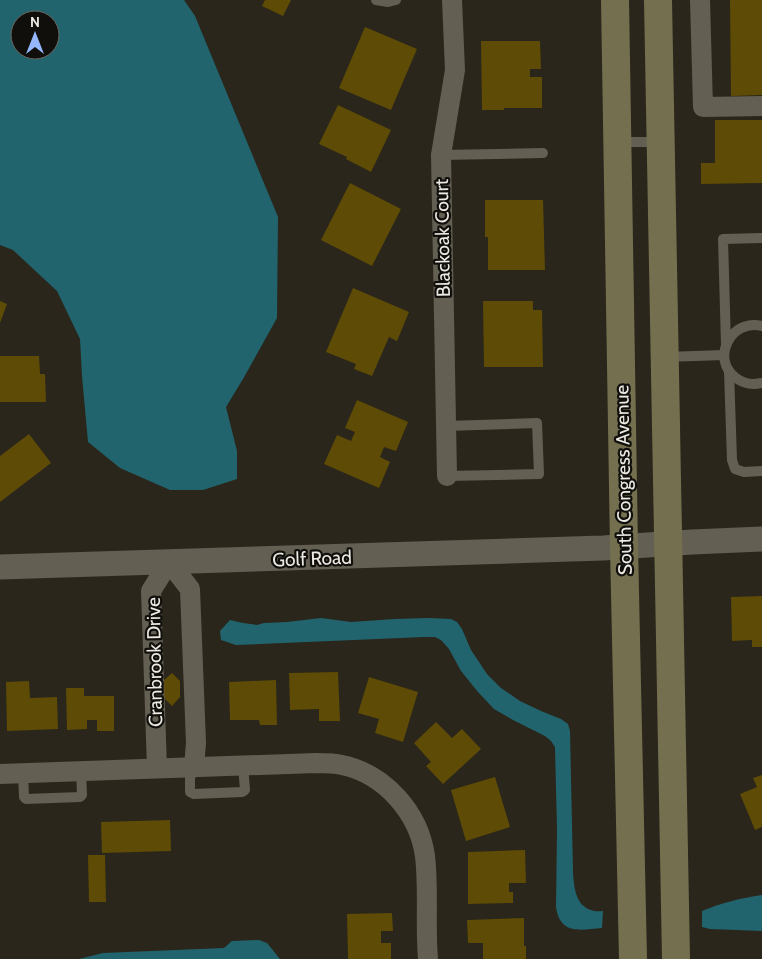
<svg xmlns="http://www.w3.org/2000/svg" width="762" height="959" font-family="Cabin,sans-serif">
	<style>
		.water { fill: #22646d; fill-rule: evenodd }
		.building { fill: #5e4b05 }
		.lines { fill: none; stroke-linecap: round; stroke-linejoin: round }
		.service { stroke: #635f53; stroke-width: 10 }
		.minor { stroke: #635f53; stroke-width: 20 }
		.tertiary { stroke: #635f53; stroke-width: 25 }
		.secondary { stroke: #74704f; stroke-width: 28 }
		.labels { text-anchor: middle; stroke-width: 4.5; stroke-linejoin: round; paint-order: stroke }
		.street-label { font-size: 19px; fill: #eceae3; stroke: #110f0b }
	</style>
	<rect width="100%" height="100%" fill="#2a261b"/>
	<!-- water -->
	<g class="water">
		<path d="M0 0H184L195 16 278 217 277 318 243 379 226 407 237 451V479L203 490H170L120 468 88 442 82 376 80 339 57 291 13 250 0 245ZM20 20H50V50H20Z"/>
		<path d="M321 618 351 622 395 619 428 618 451 619 457 622 462 629 471 650 487 674 501 688 520 701 541 711 561 719 568 724 570 731 573 872C574 886 575 905 591 910 595 912 600 911 603 911L602 928C580 930 560 935 556 907L557 830 555 747 551 741 545 736 513 720 494 709 478 692 461 671 449 649 441 640 435 637H424L236 645 221 640 220 631 230 620 243 623 257 625 264 623 287 622Z"/>
		<path d="M762 895V931L710 929 702 927V911C721 903 741 898 762 895Z"/>
		<polygon points="259,940 267,943 280,959 79,959 103,953 224,948 232,941"/>
	</g>
	<!-- building -->
	<g class="building">
		<polygon points="265,0 291,0 283,16 262,6"/>
		<polygon points="730,0 762,0 762,95 731,96"/>
		<polygon points="365,27 417,49 391,110 339,88"/>
		<polygon points="481,41 540,41 541,69 530,69 530,77 542,77 542,108 504,108 504,110 482,110"/>
		<polygon points="338,105 391,130 371,172 346,159 347,157 319,144"/>
		<polygon points="715,120 762,120 762,183 701,184 701,163 715,163"/>
		<polygon points="350,183 401,209 372,266 321,240"/>
		<polygon points="485,200 543,200 545,270 488,270 488,237 485,237"/>
		<polygon points="353,288 409,312 397,341 389,337 372,376 354,369 356,364 326,352"/>
		<polygon points="0,301 7,304 0,323"/>
		<polygon points="483,301 533,301 533,310 542,310 543,367 484,367"/>
		<polygon points="0,356 39,356 40,374 45,374 46,402 0,402"/>
		<polygon points="357,400 408,422 396,451 384,447 380,457 390,462 379,488 324,464 337,435 351,441 355,432 345,428"/>
		<polygon points="29,434 51,463 0,502 0,456"/>
		<polygon points="762,596 762,647 752,647 752,640 732,641 731,597"/>
		<polygon points="338,672 340,721 319,721 319,709 290,710 289,673"/>
		<polygon points="172,673 180,681 180,697 172,706 164,698 163,681"/>
		<polygon points="369,677 418,692 403,742 375,733 379,719 358,713"/>
		<polygon points="276,680 277,725 260,725 259,720 230,720 229,682"/>
		<polygon points="29,681 30,698 57,697 58,729 7,731 6,682"/>
		<polygon points="66,688 84,688 84,696 114,696 114,731 97,731 97,720 87,720 87,729 67,730"/>
		<polygon points="436,722 452,738 462,729 481,749 443,784 426,766 431,762 414,743"/>
		<polygon points="762,775 762,827 755,830 740,794 757,787 753,778"/>
		<polygon points="495,777 510,827 466,841 451,790"/>
		<polygon points="170,820 171,851 102,853 101,822"/>
		<polygon points="525,850 526,883 509,883 509,892 513,892 513,903 468,904 468,852"/>
		<polygon points="88,855 105,855 106,902 89,902"/>
		<polygon points="392,913 393,931 381,931 381,943 391,943 391,959 348,959 347,914"/>
		<polygon points="524,918 524,946 526,946 526,959 483,959 483,943 468,943 467,920"/>
	</g>
	<g class="lines">
		<!-- service -->
		<g class="service">
			<polyline points="376,0 388,2 396,0"/>
			<polyline points="619,142 659,142"/>
			<polyline points="441,155 543,153"/>
			<path d="M762 326C731 318 710 359 736 378 744 384 753 385 762 383"/>
			<polyline points="726,345 723,239 762,238"/>
			<polyline points="665,357 724,355"/>
			<polyline points="729,371 732,460 735,469 744,472 762,471"/>
			<polyline points="446,426 537,423 539,474 447,476"/>
			<polyline points="194,767 190,778 190,792 194,794 242,792 245,790 243,765"/>
			<polyline points="23,773 24,797 26,799 80,797 82,795 81,771"/>
		</g>
		<!-- minor -->
		<g class="minor">
			<polyline points="700,0 703,107 762,106"/>
			<polyline points="447,476 441,155 455,70 452,0"/>
			<polyline points="157,768 151,591 169,562 190,589 196,743 194,767"/>
			<path d="M0 774 316 763C324 763 334 763 342 765 385 774 419 813 425 856 429 890 425 925 428 959"/>
		</g>
		<!-- tertiary -->
		<polyline class="tertiary" points="0,567 603,548 692,542 762,539"/>
		<!-- secondary -->
		<g class="secondary">
			<polyline points="615,0 624,547 633,959"/>
			<polyline points="658,0 676,959"/>
		</g>
	</g>
	<g class="labels">
		<!-- street labels -->
		<g class="street-label">
			<text transform="translate(442 238) rotate(-91)" y="7">Blackoak Court</text>
			<text transform="translate(623 480) rotate(-91)" y="7">South Congress Avenue</text>
			<text transform="translate(312 558) rotate(-2)" y="7">Golf Road</text>
			<text transform="translate(154 662) rotate(-91)" y="7">Cranbrook Drive</text>
		</g>
	</g>
	<!-- north arrow -->
	<g transform="translate(35 35)"><circle r="24" fill="#110f0b" stroke="#696761"/>
	<path d="M0-4L9 19L0 12L-9 19Z" fill="#95b7fd"/>
	<text y="-8" font-size="14" font-weight="bold" text-anchor="middle" fill="#eceae3">N</text>
	</g>
</svg>
